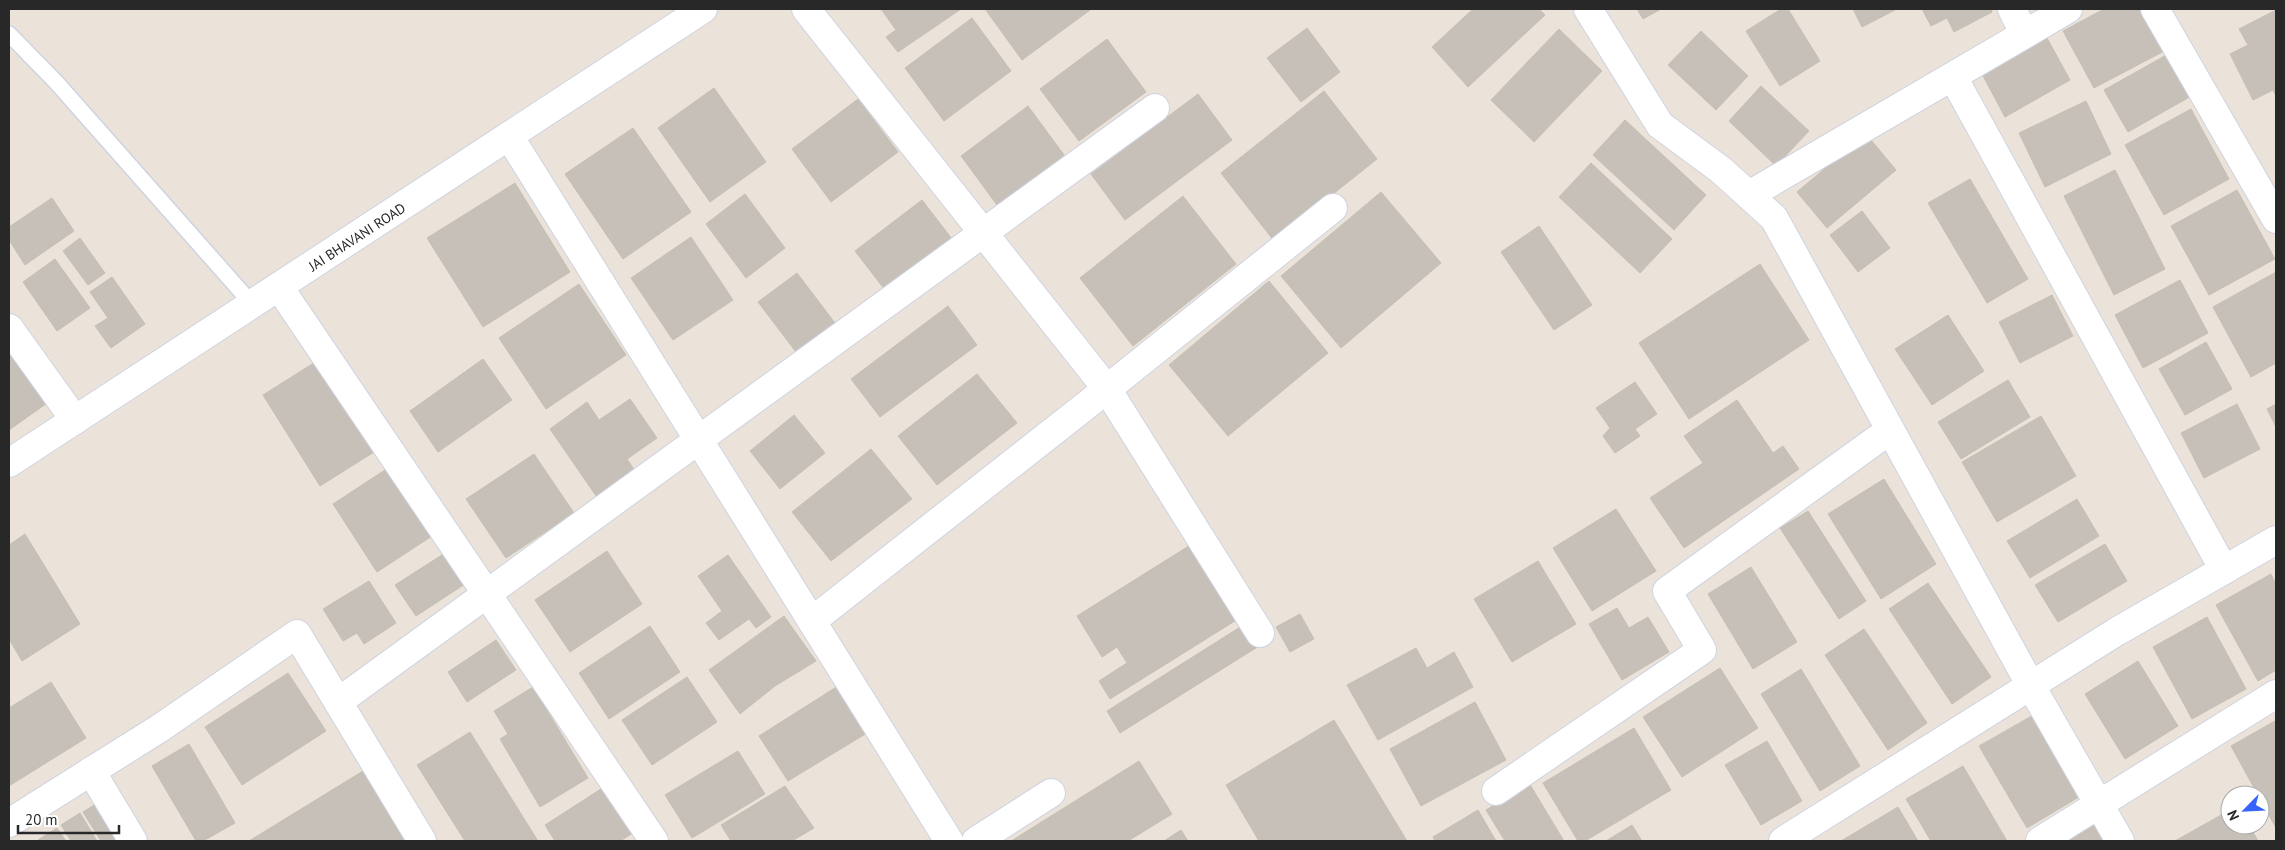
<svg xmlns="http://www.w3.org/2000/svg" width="2285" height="850" font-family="'PT Sans',sans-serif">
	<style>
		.building { fill: #c6c0b9; stroke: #c6bfb3 }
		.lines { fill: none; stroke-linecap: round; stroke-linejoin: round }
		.service-casing { stroke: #cfd3e1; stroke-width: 18 }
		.minor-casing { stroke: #cfd3e1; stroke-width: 30 }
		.tertiary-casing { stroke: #cfd3e1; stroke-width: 30 }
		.service { stroke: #fff; stroke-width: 15 }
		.minor { stroke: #fff; stroke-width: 28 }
		.tertiary { stroke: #fff; stroke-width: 28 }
		.labels { text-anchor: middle; stroke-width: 4; stroke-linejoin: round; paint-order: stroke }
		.street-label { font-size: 14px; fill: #282828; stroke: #fff }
	</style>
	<rect width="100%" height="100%" fill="#ebe3d9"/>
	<!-- building -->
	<g class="building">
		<polygon points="881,9 961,9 898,52 886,37 896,30"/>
		<polygon points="985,9 1089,9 1090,10 1022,60"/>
		<polygon points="1473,9 1539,9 1545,15 1468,87 1432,47"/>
		<polygon points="1637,9 1661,9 1643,19"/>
		<polygon points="1781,9 1788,9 1820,61 1780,86 1746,31"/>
		<polygon points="1853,9 1895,9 1895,10 1862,27"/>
		<polygon points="1922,9 1991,9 1992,12 1954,32 1947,18 1931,26"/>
		<polygon points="2104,9 2146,9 2168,49 2094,88 2063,31"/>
		<polygon points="2276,10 2276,96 2273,90 2253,100 2230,54 2248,45 2239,29"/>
		<polygon points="972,18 1011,71 944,121 905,68"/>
		<polygon points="1307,28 1340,72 1301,102 1267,58"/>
		<polygon points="1559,29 1602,71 1534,142 1491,100"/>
		<polygon points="1701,31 1748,76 1716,110 1668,65"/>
		<polygon points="2047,38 2070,80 2005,117 1982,74"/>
		<polygon points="1107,39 1146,92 1079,141 1040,89"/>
		<polygon points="2170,53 2193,95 2128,132 2104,90"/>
		<polygon points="1761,86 1809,131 1776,166 1729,121"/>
		<polygon points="714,88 766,162 710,202 658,128"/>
		<polygon points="1324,91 1377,159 1274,241 1221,173"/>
		<polygon points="1198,94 1232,140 1125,220 1091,174"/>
		<polygon points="858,99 898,152 831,202 792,149"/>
		<polygon points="2086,101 2111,154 2045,187 2019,133"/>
		<polygon points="1028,106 1067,159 1000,209 961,156"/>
		<polygon points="2191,109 2229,179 2164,215 2125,145"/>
		<polygon points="1625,120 1706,195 1674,230 1593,155"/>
		<polygon points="633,128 691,212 623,259 565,174"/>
		<polygon points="1866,134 1896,170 1827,228 1797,192"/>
		<polygon points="1591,163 1672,239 1640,273 1559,197"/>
		<polygon points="2115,170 2165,269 2114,295 2064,196"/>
		<polygon points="1970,179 2028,279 1987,303 1928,203"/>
		<polygon points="515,183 570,272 483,327 427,238"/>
		<polygon points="2237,190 2275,259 2209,295 2171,226"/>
		<polygon points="1381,192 1441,263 1341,348 1281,276"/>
		<polygon points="745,194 785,248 746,278 706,224"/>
		<polygon points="1183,196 1236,264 1133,346 1080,278"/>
		<polygon points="52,198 74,231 25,265 9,240 9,227"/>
		<polygon points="922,200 952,239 885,290 855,251"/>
		<polygon points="1862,211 1890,248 1858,272 1830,235"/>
		<polygon points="1539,226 1592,305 1554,330 1501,252"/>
		<polygon points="691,237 733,300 673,340 631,278"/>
		<polygon points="80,238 105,273 88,285 63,251"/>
		<polygon points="55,259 90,308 57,331 23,282"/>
		<polygon points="1760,264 1809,340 1689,419 1639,343"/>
		<polygon points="2276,272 2276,363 2251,377 2213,307"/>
		<polygon points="797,273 838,327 799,356 758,302"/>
		<polygon points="112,277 145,324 111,348 95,326 108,318 90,292"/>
		<polygon points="2180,280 2208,333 2143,368 2115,315"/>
		<polygon points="1269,281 1328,353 1228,436 1169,365"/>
		<polygon points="579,284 626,355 546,409 499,338"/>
		<polygon points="2052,295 2073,336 2020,363 1999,322"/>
		<polygon points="948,306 977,345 880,417 851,379"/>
		<polygon points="1948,315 1984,371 1932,405 1895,349"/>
		<polygon points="2206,342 2232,389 2185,415 2159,369"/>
		<polygon points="9,345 50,401 9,430"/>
		<polygon points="483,359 512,400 438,452 410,411"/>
		<polygon points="317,361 374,452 320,486 263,395"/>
		<polygon points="977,374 1017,423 937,485 898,436"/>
		<polygon points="2008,380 2030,417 1961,459 1938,422"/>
		<polygon points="1635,382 1657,414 1635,429 1640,436 1615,453 1603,436 1610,428 1596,408"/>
		<polygon points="630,399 657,438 627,459 639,477 601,503 550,429 587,402 599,420"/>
		<polygon points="1737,400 1773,453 1783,446 1799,469 1684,548 1650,498 1703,463 1684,436"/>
		<polygon points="2237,404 2260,449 2204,478 2181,433"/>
		<polygon points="2276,404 2276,427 2267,409"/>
		<polygon points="794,415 825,453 780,489 750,451"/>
		<polygon points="2041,416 2076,476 1997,522 1962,462"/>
		<polygon points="871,449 912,499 831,561 792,512"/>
		<polygon points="534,454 574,513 506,558 466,499"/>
		<polygon points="388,468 432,536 377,572 333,504"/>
		<polygon points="1884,479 1936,564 1881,599 1828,514"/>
		<polygon points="2077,499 2099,536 2030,578 2007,541"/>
		<polygon points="1616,509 1656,571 1592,611 1553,548"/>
		<polygon points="1808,511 1866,601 1839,619 1780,528"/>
		<polygon points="25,534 80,624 22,661 9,639 9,545"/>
		<polygon points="1192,544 1238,619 1110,699 1099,681 1127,663 1117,647 1102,657 1077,616"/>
		<polygon points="2105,544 2127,581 2058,622 2035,585"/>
		<polygon points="607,551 642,604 570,652 535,600"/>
		<polygon points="445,553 465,584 416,616 395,585"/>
		<polygon points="728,555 771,617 756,628 749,619 719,640 706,623 722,611 698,576"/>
		<polygon points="1538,561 1576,624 1512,662 1474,599"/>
		<polygon points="1751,567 1797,642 1753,669 1708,594"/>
		<polygon points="2271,574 2276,584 2276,670 2258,681 2216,605"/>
		<polygon points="369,581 396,623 364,644 357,633 343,641 323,609"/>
		<polygon points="1928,583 1991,677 1952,704 1889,609"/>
		<polygon points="1617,608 1629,628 1648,617 1669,652 1622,680 1589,624"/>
		<polygon points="1300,614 1314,639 1290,652 1276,627"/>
		<polygon points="784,616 816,661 775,686 740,714 709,670"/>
		<polygon points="2207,617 2246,689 2192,719 2153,647"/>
		<polygon points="1245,624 1259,646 1120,733 1107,711"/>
		<polygon points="650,626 680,672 609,719 579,673"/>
		<polygon points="1864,629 1927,723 1888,750 1825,655"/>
		<polygon points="496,640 516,670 467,702 448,672"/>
		<polygon points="1416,648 1427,668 1454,652 1473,687 1378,740 1347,685"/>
		<polygon points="2138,661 2178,726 2125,759 2085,694"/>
		<polygon points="1720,668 1758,728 1682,777 1643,717"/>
		<polygon points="1801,669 1860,766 1820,791 1761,694"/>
		<polygon points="288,673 326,731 242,785 205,727"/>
		<polygon points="687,677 717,722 652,765 622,720"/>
		<polygon points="51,682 86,738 9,786 9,708"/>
		<polygon points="838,686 867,733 788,781 759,736"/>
		<polygon points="533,687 588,778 540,807 500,739 508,734 494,711"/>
		<polygon points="1475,702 1506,760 1421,806 1390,749"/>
		<polygon points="2037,713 2084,794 2027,828 1979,746"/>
		<polygon points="1334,720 1407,841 1259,841 1226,785"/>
		<polygon points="2275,721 2276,723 2276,828 2260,799 2260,795 2258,795 2231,746"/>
		<polygon points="1634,728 1671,790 1585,841 1578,841 1543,783"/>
		<polygon points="470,732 538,841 465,841 417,765"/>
		<polygon points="1767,741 1802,801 1761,825 1725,765"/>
		<polygon points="189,744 235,823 203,841 196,841 152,766"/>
		<polygon points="738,751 765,794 692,838 665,795"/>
		<polygon points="1139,761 1172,814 1128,841 1011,841"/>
		<polygon points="1963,766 2007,841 1931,841 1906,799"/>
		<polygon points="363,771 406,841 249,841"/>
		<polygon points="1529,783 1564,841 1505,841 1486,810"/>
		<polygon points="785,786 814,828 792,841 731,841 721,825"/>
		<polygon points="604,787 633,833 620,841 555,841 545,825"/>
		<polygon points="102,800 128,841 101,841 83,812"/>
		<polygon points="1898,807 1918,841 1841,841"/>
		<polygon points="1478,810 1496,841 1435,841 1433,837"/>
		<polygon points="2230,810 2230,825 2249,825 2258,841 2175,841"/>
		<polygon points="80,813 97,841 71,841 61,825"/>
		<polygon points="2097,822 2107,841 2064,841"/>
		<polygon points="1632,825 1642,841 1606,841"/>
		<polygon points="57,828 66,841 39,841 38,840"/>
		<polygon points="1181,830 1188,841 1164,841"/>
	</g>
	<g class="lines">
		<defs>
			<polyline id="service" points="9,34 56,82 253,305"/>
			<g id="minor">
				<polyline points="806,9 1107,389 812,621"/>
				<polyline points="1588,9 1660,125 1721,170 1774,218 2031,686 2120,841"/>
				<polyline points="2012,9 2024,34"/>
				<polyline points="2155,9 2276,219"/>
				<polyline points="1953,77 2224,570"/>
				<polyline points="509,136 949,841"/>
				<polyline points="1749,195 2068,9"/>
				<polyline points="279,287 654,841"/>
				<polyline points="9,328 75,420"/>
				<polyline points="1260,633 1107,389 1333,208"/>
				<polyline points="338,702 1155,108"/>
				<polyline points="91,771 133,841"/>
				<polyline points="1496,791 1702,650 1667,591 1890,430"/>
				<polyline points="9,823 160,728 297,634 422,841"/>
				<polyline points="976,841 1051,793"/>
				<polyline points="1783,841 2116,632 2276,540"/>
				<polyline points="2040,841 2276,694"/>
			</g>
			<polyline id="tertiary" points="9,463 703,9"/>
		</defs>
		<!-- service casing -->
		<use href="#service" class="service-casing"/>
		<!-- minor casing -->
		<use href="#minor" class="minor-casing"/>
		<!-- tertiary casing -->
		<use href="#tertiary" class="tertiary-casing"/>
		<!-- service -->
		<use href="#service" class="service"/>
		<!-- minor -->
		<use href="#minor" class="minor"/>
		<!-- tertiary -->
		<use href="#tertiary" class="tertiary"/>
	</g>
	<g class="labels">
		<!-- street labels -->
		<g class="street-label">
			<text transform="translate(357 237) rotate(-33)" y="5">JAI BHAVANI ROAD</text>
		</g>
	</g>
	<!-- border -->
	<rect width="2285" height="850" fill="none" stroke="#282828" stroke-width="20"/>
	<!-- north arrow -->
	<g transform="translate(2245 810) rotate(246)"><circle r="24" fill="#ffffff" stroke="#a9a9a9"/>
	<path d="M0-4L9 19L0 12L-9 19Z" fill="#3763fa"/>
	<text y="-8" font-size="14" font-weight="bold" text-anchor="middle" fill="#282828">N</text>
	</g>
	<!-- scale -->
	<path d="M18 825v8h101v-8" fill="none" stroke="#282828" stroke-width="2.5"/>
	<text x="25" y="825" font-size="15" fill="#282828" stroke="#ffffff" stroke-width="4" paint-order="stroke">20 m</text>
</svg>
